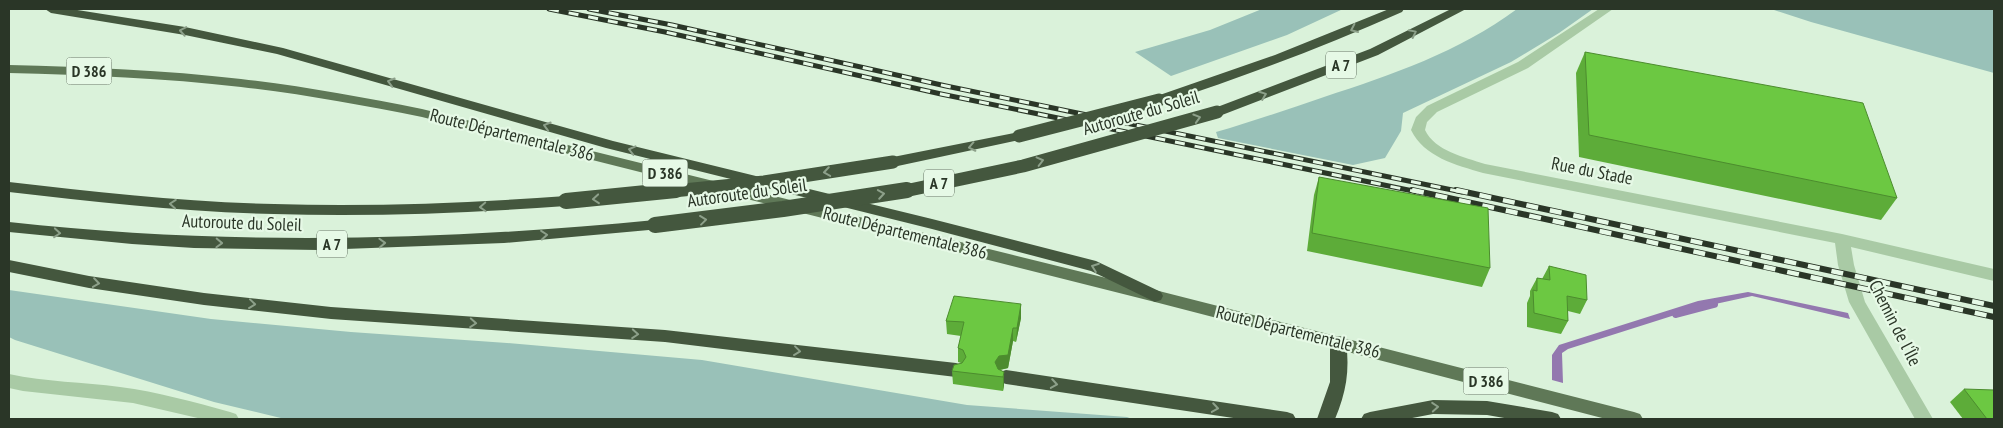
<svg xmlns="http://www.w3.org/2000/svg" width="2003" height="428" font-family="'PT Sans Narrow',sans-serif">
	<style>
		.green { fill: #99c1b8 }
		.water { fill: #9378af }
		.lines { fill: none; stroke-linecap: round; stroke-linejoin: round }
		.stream { stroke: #9378af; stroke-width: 8 }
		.street { fill: #a9caa5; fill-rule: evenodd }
		.primary { fill: #5f7857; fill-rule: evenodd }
		.highway { fill: #44573e; fill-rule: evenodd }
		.rail-far1-casing { stroke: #2a3627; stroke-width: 5 }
		.rail-casing { stroke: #2a3627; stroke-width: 6 }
		.rail-far1 { stroke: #e6f9e6; stroke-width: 3; stroke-dasharray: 10; stroke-linecap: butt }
		.rail { stroke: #e6f9e6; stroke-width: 4.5; stroke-dasharray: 12; stroke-linecap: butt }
		.highway-bridge-far1 { stroke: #44573e; stroke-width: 13 }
		.highway-bridge { stroke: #44573e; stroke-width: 16 }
		.wall { fill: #5dac39 }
		.shaded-wall { fill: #4c8c2e }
		.building { fill: #6cc842; stroke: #4c8c2e }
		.oneway { stroke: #8da08a }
		.labels { text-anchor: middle; stroke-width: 4.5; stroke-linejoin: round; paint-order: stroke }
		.shield { fill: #e6f9e6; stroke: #627060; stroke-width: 1 }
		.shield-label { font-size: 16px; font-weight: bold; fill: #2a3627 }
		.street-label { font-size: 18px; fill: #2a3627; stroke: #e6f9e6 }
	</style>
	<rect width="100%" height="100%" fill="#daf2da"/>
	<!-- green -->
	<g class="green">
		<polygon points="1262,9 1343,9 1287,35 1171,76 1135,52 1210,30"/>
		<path d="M1517 9H1593L1559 33 1511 62 1403 113 1401 131 1385 158 1353 165 1218 138 1216 132C1252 122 1288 109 1324 97 1391 75 1459 52 1517 9Z"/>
		<polygon points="1771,9 1994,9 1994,73 1811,22"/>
		<polygon points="9,290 211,319 351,332 507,343 702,360 967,405 1127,417 1132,419 285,419 214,402 15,340 9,337"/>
	</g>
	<!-- water -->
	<polygon class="water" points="1748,292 1848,313 1850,319 1752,296 1697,308 1568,349 1562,353 1563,383 1552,380 1552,355 1559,345 1698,301"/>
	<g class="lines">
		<!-- stream -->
		<polyline class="stream" points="1676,314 1714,304"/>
		<!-- street -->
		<g class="street">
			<path d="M1599 9H1613L1528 68 1437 112 1427 122 1425 130C1435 151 1464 157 1485 164L1842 234 1994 269V281L1851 247 1854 265 1865 302 1933 419H1915L1849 302 1838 265 1835 243 1483 173C1456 165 1424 157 1411 130L1416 117 1427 106 1518 62Z"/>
			<path d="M9 374C46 382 83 382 120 387 158 392 194 402 230 412L236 414 239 419H202L133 403 23 391 9 388Z"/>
		</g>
		<!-- primary -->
		<path class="primary" d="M9 65C87 67 164 70 241 79 302 86 362 97 422 109L1155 290 1634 412 1640 414 1643 419H1606L1155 302 422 117C362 105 302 94 241 87 164 78 87 75 9 73Z"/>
		<!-- highway -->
		<g class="highway">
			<polygon points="45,9 71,9 185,27 283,48 613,141 932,219 1096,261 1161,292 1163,296 1161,300 1155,302 1091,271 932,229 606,148 277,54 185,35 51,13"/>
			<path d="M1389 9H1404L1402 12C1324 47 1245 76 1164 103L1159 104 1152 100 1154 97 1275 55Z"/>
			<polygon points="1451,9 1466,9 1378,55 1222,115 1212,115 1210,112 1212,109 1370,49"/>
			<polygon points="1019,132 1024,133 1026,136 1024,139 893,167 888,165 886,162 888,159 893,157"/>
			<path d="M9 182C97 192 185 202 274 204 371 207 469 203 566 196L571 197 573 201 571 205 566 206C469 213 371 217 274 214 185 212 97 202 9 192Z"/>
			<path d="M655 220 660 221 663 225 660 229 504 243 318 250 194 248 132 244 9 232V222C225 246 439 241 655 220Z"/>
			<polygon points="9,260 89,276 204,293 331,307 665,330 956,363 962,365 965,370 962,375 956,377 665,342 331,319 204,305 89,288 9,272"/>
			<path d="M1338 336 1344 337 1346 342C1350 371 1346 393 1335 419H1317L1330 382V342L1332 337Z"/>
			<polygon points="1006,370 1287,412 1293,414 1296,419 1240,419 1006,384 1000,382 997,377 1000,372"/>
			<polygon points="1433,400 1487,401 1552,412 1558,414 1561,419 1510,419 1487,415 1433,414 1407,419 1361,419 1364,414 1370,412"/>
		</g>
		<defs>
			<g id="rail-far1">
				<polyline points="549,9 665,32 941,94 1418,192"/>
				<polyline points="589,9 672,25 946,86 1462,192"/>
			</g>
			<g id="rail">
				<polyline points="1412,190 1994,317"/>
				<polyline points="1456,190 1994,306"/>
			</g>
		</defs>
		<!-- rail-far1 casing -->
		<use href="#rail-far1" class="rail-far1-casing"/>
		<!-- rail casing -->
		<use href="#rail" class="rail-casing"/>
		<!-- rail-far1 -->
		<use href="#rail-far1" class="rail-far1"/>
		<!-- rail -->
		<use href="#rail" class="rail"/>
		<!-- highway-bridge-far1 -->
		<g class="highway-bridge-far1">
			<polyline points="1019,136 1159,100"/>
			<polyline points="663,192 764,182 893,162"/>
			<polyline points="900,192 1023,166 1217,112"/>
		</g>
		<!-- highway-bridge -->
		<g class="highway-bridge">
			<polyline points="566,201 676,190"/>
			<polyline points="655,225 783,209 907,190"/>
		</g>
	</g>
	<!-- wall -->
	<g class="wall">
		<polygon points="1585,52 1897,198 1881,220 1579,157 1576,73"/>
		<polygon points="1319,177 1490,268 1482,287 1307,251 1314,195"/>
		<polygon points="1549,266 1587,300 1580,314 1568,311 1568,321 1561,334 1527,327 1527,303 1530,296 1530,291 1537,278 1542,279"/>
		<polygon points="1021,304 1021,318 1016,342 1013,341 1008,368 1000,370 1004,372 1004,385 1003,391 953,384 952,371 961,363 958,362 958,348 961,336 947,334 946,321"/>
		<polygon points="1964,389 1994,419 1963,419 1950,402"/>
	</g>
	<!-- shaded-wall -->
	<g class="shaded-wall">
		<polygon points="1021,304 1021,318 1016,342 1017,328"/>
		<polygon points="1013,328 1013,341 1008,368 999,370 995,376 995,362"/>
		<polygon points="1004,372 1004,385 1003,391 1003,377"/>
	</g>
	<!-- building -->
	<g class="building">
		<polygon points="1585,52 1863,103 1897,198 1589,135"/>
		<polygon points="1319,177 1488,208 1490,268 1312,233"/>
		<polygon points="1549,266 1586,275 1587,300 1567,296 1568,321 1534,313 1533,290 1537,291 1537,278 1550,280"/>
		<polygon points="954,296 1021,304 1017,328 1013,328 1008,355 999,356 995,362 998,369 1004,372 1003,377 952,371 954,365 962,363 966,357 963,350 958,348 964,322 946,321"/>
		<polygon points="1964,389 1994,390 1994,419 1987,419"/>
	</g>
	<!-- one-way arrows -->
	<defs><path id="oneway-chevron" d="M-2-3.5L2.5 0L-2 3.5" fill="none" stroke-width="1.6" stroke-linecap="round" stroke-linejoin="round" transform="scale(1.25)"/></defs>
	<g class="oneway">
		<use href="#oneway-chevron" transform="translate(1354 29) rotate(155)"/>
		<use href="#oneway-chevron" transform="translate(183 31) rotate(-170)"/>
		<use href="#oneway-chevron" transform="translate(1413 33) rotate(-26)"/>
		<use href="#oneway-chevron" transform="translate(391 82) rotate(-164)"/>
		<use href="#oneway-chevron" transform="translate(1263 95) rotate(-21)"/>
		<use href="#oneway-chevron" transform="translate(1197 118) rotate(-17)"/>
		<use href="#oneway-chevron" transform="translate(547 126) rotate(-164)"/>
		<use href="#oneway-chevron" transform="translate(972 147) rotate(168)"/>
		<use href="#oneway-chevron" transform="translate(632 150) rotate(-166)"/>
		<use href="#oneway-chevron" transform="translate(1040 161) rotate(-14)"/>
		<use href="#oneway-chevron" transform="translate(827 172) rotate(171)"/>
		<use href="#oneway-chevron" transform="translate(881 194) rotate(-9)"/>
		<use href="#oneway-chevron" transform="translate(596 199) rotate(175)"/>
		<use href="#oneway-chevron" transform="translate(173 204) rotate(-176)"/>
		<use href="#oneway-chevron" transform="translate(483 207) rotate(177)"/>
		<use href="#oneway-chevron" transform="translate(703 220) rotate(-7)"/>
		<use href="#oneway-chevron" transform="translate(57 233) rotate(5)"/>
		<use href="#oneway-chevron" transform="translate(544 235) rotate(-5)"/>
		<use href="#oneway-chevron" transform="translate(219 243) rotate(2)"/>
		<use href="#oneway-chevron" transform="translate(382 243) rotate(-2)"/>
		<use href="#oneway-chevron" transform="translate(1095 267) rotate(-160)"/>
		<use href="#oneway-chevron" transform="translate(96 283) rotate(8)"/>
		<use href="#oneway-chevron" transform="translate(252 304) rotate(6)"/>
		<use href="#oneway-chevron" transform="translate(473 323) rotate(4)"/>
		<use href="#oneway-chevron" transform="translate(635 334) rotate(4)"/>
		<use href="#oneway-chevron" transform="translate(797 351) rotate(7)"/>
		<use href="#oneway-chevron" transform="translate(1054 384) rotate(9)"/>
		<use href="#oneway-chevron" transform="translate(1435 407) rotate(-4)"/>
		<use href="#oneway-chevron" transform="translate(1215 408) rotate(9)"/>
	</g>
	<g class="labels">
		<!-- shield labels -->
		<g class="shield">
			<rect x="1326" y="51.5" width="30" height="27" rx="4"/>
			<rect x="66.5" y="57.5" width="45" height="27" rx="4"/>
			<rect x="642.5" y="159.5" width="45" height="27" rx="4"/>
			<rect x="924" y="169.5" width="30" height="27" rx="4"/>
			<rect x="317" y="230.5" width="30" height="27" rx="4"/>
			<rect x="1463.5" y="367.5" width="45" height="27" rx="4"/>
		</g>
		<g class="shield-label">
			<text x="1341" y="71">A 7</text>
			<text x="89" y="77">D 386</text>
			<text x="665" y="179">D 386</text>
			<text x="939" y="189">A 7</text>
			<text x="332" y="250">A 7</text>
			<text x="1486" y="387">D 386</text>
		</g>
		<!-- street labels -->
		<g class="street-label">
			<text transform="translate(1141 113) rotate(-16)" y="6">Autoroute du Soleil</text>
			<text transform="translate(512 135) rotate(14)" y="6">Route Départementale 386</text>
			<text transform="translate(1592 171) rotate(11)" y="6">Rue du Stade</text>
			<text transform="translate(747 193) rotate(-8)" y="6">Autoroute du Soleil</text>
			<text transform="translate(242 223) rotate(2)" y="6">Autoroute du Soleil</text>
			<text transform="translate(905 233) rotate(14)" y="6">Route Départementale 386</text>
			<text transform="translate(1895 323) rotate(63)" y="6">Chemin de l'Île</text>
			<text transform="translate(1298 332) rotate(14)" y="6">Route Départementale 386</text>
		</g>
	</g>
	<!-- border -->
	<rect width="2003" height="428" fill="none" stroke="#2a3627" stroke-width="20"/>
</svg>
